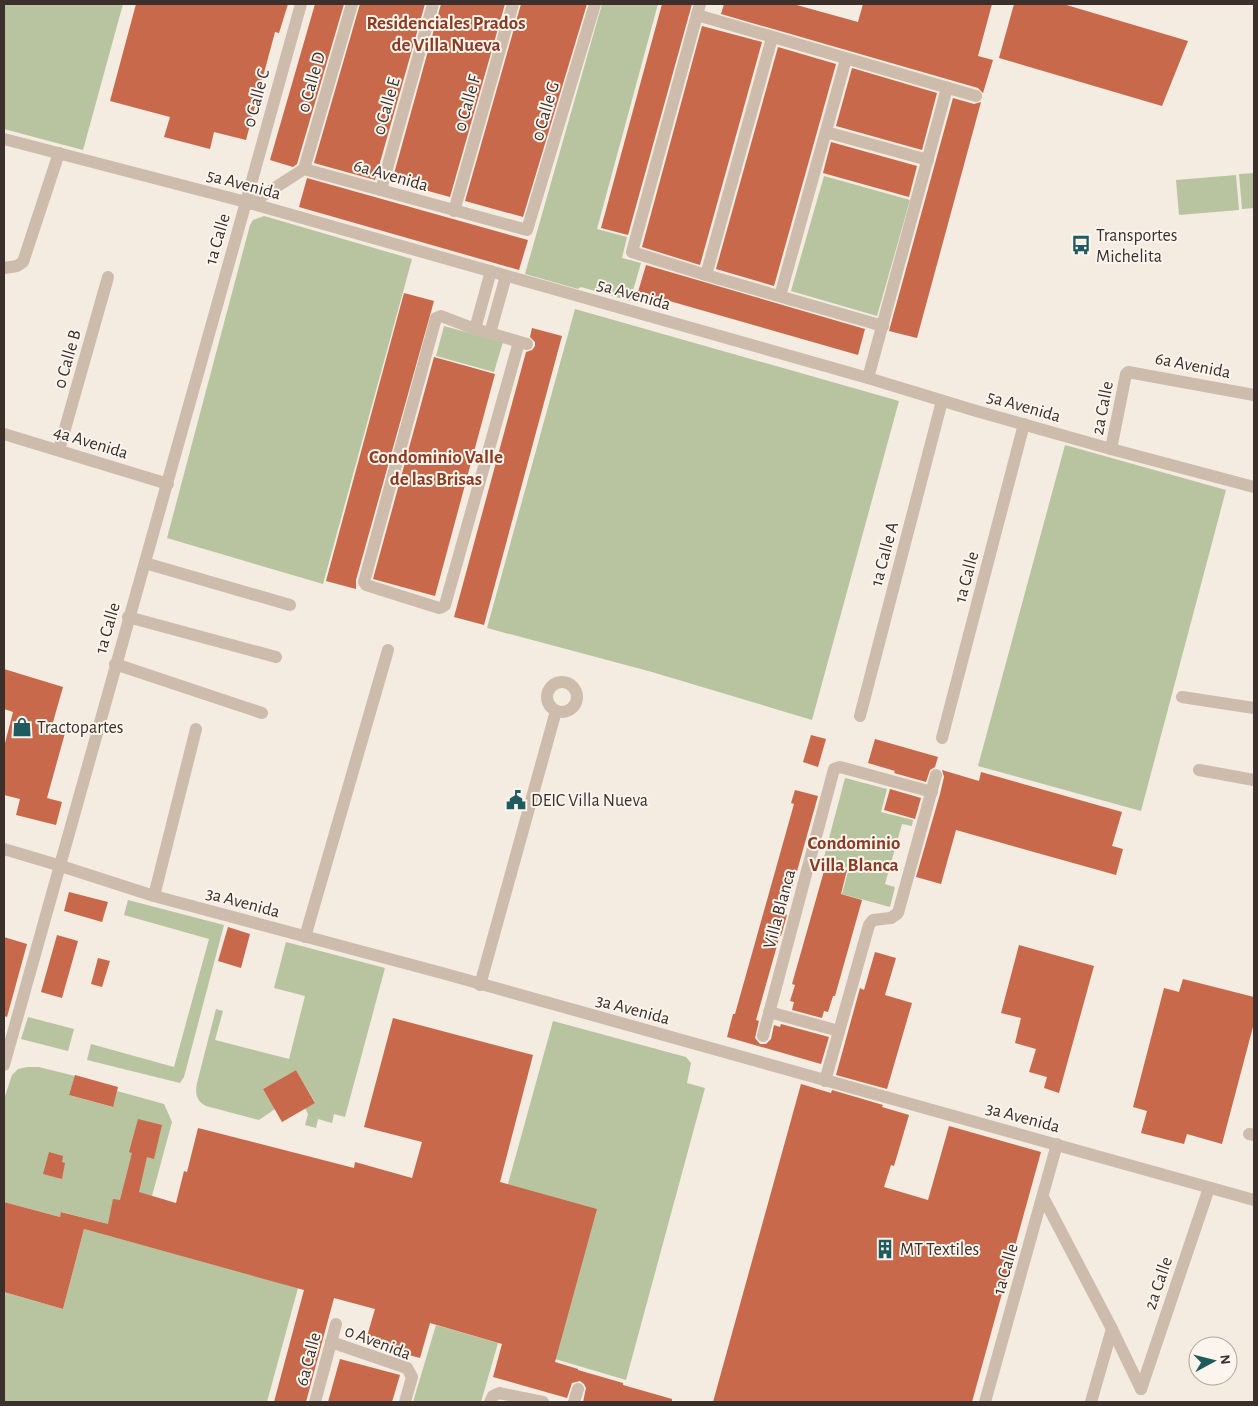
<svg xmlns="http://www.w3.org/2000/svg" width="1258" height="1406" font-family="'Alegreya Sans',sans-serif">
	<style>
		.green { fill: #b8c4a0 }
		.building { fill: #c8694b }
		.lines { fill: none; stroke-linecap: round; stroke-linejoin: round }
		.minor { stroke: #cdbbac; stroke-width: 12 }
		.tertiary { stroke: #cdbbac; stroke-width: 12 }
		.labels { text-anchor: middle; stroke-width: 4; stroke-linejoin: round; paint-order: stroke }
		.street-label { font-size: 18px; fill: #3b302b; stroke: #fbf5ee }
		.poi-label { font-size: 18px; fill: #3b302b; stroke: #fbf5ee; text-anchor: start }
		.neighbourhood-label { font-size: 19px; font-weight: bold; fill: #8c3b22; stroke: #fbf5ee }
	</style>
	<rect width="100%" height="100%" fill="#f4ebe1"/>
	<!-- green -->
	<g class="green">
		<polygon points="4,4 123,4 83,150 4,129"/>
		<polygon points="602,4 658,4 597,229 627,237 622,258 641,263 630,301 581,287 578,289 525,274"/>
		<polygon points="1254,173 1254,208 1242,209 1239,174"/>
		<polygon points="1236,175 1239,210 1179,215 1176,180"/>
		<polygon points="824,176 910,200 877,316 791,291"/>
		<polygon points="264,216 412,259 323,584 167,538 250,225 253,220"/>
		<polygon points="575,309 899,401 812,720 652,672 487,628"/>
		<polygon points="444,326 503,342 494,372 436,356"/>
		<polygon points="1065,445 1226,490 1141,811 978,766"/>
		<polygon points="845,778 887,789 881,812 913,820 912,826 902,824 885,884 895,887 890,907 842,894 849,868 823,861"/>
		<polygon points="128,900 224,925 184,1077 180,1083 87,1060 91,1044 174,1067 209,939 124,915"/>
		<path d="M286 942 385 968 345 1117 334 1114 332 1123 318 1119 316 1128 305 1125 308 1114 305 1108 315 1102 296 1070 263 1089 275 1109 259 1120 206 1106C196 1101 195 1093 197 1083L216 1009 223 1011 215 1040 289 1059 305 996 274 988Z"/>
		<polygon points="28,1017 74,1029 68,1051 21,1039"/>
		<polygon points="553,1021 686,1057 691,1063 687,1083 705,1088 626,1380 555,1359 508,1184"/>
		<polygon points="27,1067 39,1067 75,1076 69,1095 112,1107 117,1091 164,1104 172,1122 142,1233 62,1212 60,1217 4,1202 4,1099 12,1075 18,1069"/>
		<polygon points="84,1229 298,1288 267,1402 4,1402 4,1292 63,1309"/>
		<polygon points="436,1325 498,1343 481,1402 413,1402"/>
	</g>
	<!-- building -->
	<g class="building">
		<polygon points="136,4 288,4 279,33 275,32 246,140 214,132 210,149 164,137 170,117 110,101"/>
		<polygon points="315,4 344,4 297,164 293,167 270,160"/>
		<polygon points="360,4 425,4 375,180 314,163"/>
		<polygon points="441,4 505,4 450,197 392,181"/>
		<polygon points="521,4 587,4 523,217 465,201"/>
		<polygon points="662,4 692,4 628,235 601,228"/>
		<polygon points="724,4 793,4 858,22 863,4 992,4 978,56 993,60 983,93 978,88 721,14"/>
		<polygon points="1014,4 1063,4 1188,41 1162,106 999,58"/>
		<polygon points="702,26 762,42 700,265 642,247"/>
		<polygon points="778,47 836,64 774,286 716,269"/>
		<polygon points="852,68 937,93 922,150 836,126"/>
		<polygon points="953,98 974,104 981,102 917,338 889,331"/>
		<polygon points="831,142 917,166 909,197 823,173"/>
		<polygon points="307,178 528,240 519,270 299,207"/>
		<polygon points="646,265 865,329 858,355 638,292"/>
		<polygon points="404,293 434,301 356,580 356,589 326,581"/>
		<polygon points="532,328 562,336 484,625 454,617 526,352 532,350 535,346 535,342 530,337"/>
		<polygon points="434,357 495,374 435,596 373,579"/>
		<polygon points="4,669 63,687 51,729 65,733 47,798 62,802 56,825 16,815 20,799 4,795 4,747 13,712 4,709"/>
		<polygon points="811,735 826,739 818,767 803,762"/>
		<polygon points="875,739 938,757 935,767 930,770 926,782 894,773 895,771 868,763"/>
		<polygon points="942,770 979,781 981,772 1122,812 1112,846 1123,849 1116,875 956,830 941,884 916,877 940,794 944,777"/>
		<polygon points="890,789 921,798 915,819 884,810"/>
		<polygon points="795,790 818,796 785,914 787,915 781,936 780,935 756,1020 759,1021 755,1038 760,1044 766,1044 771,1039 774,1025 780,1027 781,1024 829,1037 821,1064 727,1037 733,1014 735,1014 794,804 791,803"/>
		<polygon points="826,864 847,870 841,894 862,900 835,996 833,996 828,1012 824,1011 822,1018 792,1010 794,1002 790,1001 795,985 792,984"/>
		<polygon points="69,892 108,902 102,922 64,911"/>
		<polygon points="228,927 250,934 241,968 218,961"/>
		<polygon points="57,935 78,941 62,998 41,992"/>
		<polygon points="4,937 27,944 7,1017 4,1016"/>
		<polygon points="1019,945 1094,966 1059,1093 1044,1088 1047,1077 1029,1072 1036,1049 1015,1043 1021,1018 1001,1013"/>
		<polygon points="875,952 896,958 885,995 912,1003 887,1089 836,1075 860,988 864,990"/>
		<polygon points="98,958 110,961 102,987 91,984"/>
		<polygon points="1183,979 1254,997 1254,1023 1222,1144 1187,1134 1184,1144 1141,1133 1147,1111 1133,1107 1164,988 1179,992"/>
		<polygon points="393,1018 533,1055 500,1182 597,1209 555,1362 578,1369 578,1370 623,1383 623,1385 672,1399 672,1402 583,1402 586,1388 584,1384 580,1381 572,1383 567,1398 493,1377 502,1344 430,1323 420,1358 365,1343 375,1309 334,1298 306,1402 274,1402 304,1290 84,1229 63,1309 4,1292 4,1202 60,1217 61,1212 108,1224 113,1199 120,1200 132,1153 129,1152 138,1119 162,1125 154,1159 147,1157 139,1192 176,1203 184,1171 187,1172 198,1128 354,1168 355,1162 412,1178 422,1142 364,1127"/>
		<polygon points="296,1070 315,1103 282,1122 263,1089"/>
		<polygon points="75,1075 118,1087 113,1107 69,1095"/>
		<polygon points="801,1084 831,1093 832,1090 883,1105 882,1107 909,1115 894,1166 891,1165 884,1187 928,1200 949,1126 1041,1152 972,1402 713,1402"/>
		<polygon points="49,1152 63,1156 62,1162 65,1163 62,1179 43,1174"/>
		<polygon points="340,1359 400,1375 392,1402 328,1402"/>
	</g>
	<g class="lines">
		<!-- minor -->
		<g class="minor">
			<polyline points="700,4 632,252 706,275 883,326"/>
			<polyline points="697,15 976,96"/>
			<polyline points="826,132 928,160"/>
			<polyline points="4,139 246,202 301,4"/>
			<polyline points="304,169 352,4"/>
			<polyline points="381,190 433,4"/>
			<polyline points="250,204 304,169 527,230 595,4"/>
			<polyline points="454,211 513,4"/>
			<polyline points="4,268 17,266 23,262 59,153"/>
			<polyline points="706,275 772,38"/>
			<polyline points="780,296 846,59"/>
			<polyline points="475,329 491,271"/>
			<polyline points="490,333 506,276"/>
			<polyline points="519,342 445,605 442,607 439,608 366,585 364,582 436,318 441,316 475,329 527,344"/>
			<polyline points="868,378 947,88"/>
			<polyline points="4,434 168,484"/>
			<polyline points="59,450 108,277"/>
			<polyline points="145,563 290,605"/>
			<polyline points="128,617 276,657"/>
			<polyline points="115,664 262,713"/>
			<circle cx="562" cy="697" r="15"/>
			<polyline points="1182,697 1254,708"/>
			<polyline points="860,716 942,401"/>
			<polyline points="942,738 1024,424"/>
			<polyline points="1199,770 1254,780"/>
			<polyline points="154,896 196,729"/>
			<polyline points="305,937 388,650"/>
			<polyline points="480,985 556,711"/>
			<polyline points="769,1012 839,1031"/>
			<polyline points="763,1036 834,769 840,767 932,792"/>
			<polyline points="825,1081 869,925 873,920 891,918 898,913 936,775"/>
			<polyline points="1249,1134 1254,1135"/>
			<polyline points="1043,1197 1112,1329 1141,1389"/>
			<polyline points="331,1342 407,1368 412,1377 405,1402"/>
			<polyline points="1141,1389 1209,1188"/>
			<polyline points="315,1402 336,1324"/>
			<polyline points="490,1402 493,1396 499,1393 543,1402"/>
			<polyline points="574,1402 578,1389"/>
			<polyline points="985,1402 1057,1144"/>
			<polyline points="1091,1402 1112,1329"/>
		</g>
		<!-- tertiary -->
		<g class="tertiary">
			<polyline points="1111,449 1126,374 1128,372 1254,395"/>
			<polyline points="4,849 61,866 154,896 442,973 1254,1200"/>
			<polyline points="4,1065 246,202 868,378 973,410 1111,449 1254,487"/>
		</g>
	</g>
	<!-- icons -->
	<defs>
		<symbol id="bus-bare" viewBox="-9 -9 18 18"><path d="M-5-6H5V4H4V6H2V4H-2V6H-4V4H-5ZM-3.5-4V0h7V-4ZM-3.5 1.2v1.5H-2V1.2ZM2 1.2v1.5H3.5V1.2Z" fill="#1f5a5e" stroke="#fbf5ee" stroke-width="2.5" paint-order="stroke"/></symbol>
		<symbol id="shop-bare" viewBox="-9 -9 18 18"><path d="M-5-2.5h2.3a2.7 3.5 0 0 1 5.4 0H5L5.5 6h-11ZM-1.5-2.5h3a1.5 2.3 0 0 0-3 0Z" fill="#1f5a5e" stroke="#fbf5ee" stroke-width="2.5" paint-order="stroke"/></symbol>
		<symbol id="civic-bare" viewBox="-9 -9 18 18"><path d="M-.6-6.5H3V-4.5H.6V-3L4-1V1h2V6H-6V1h2V-1L-.6-3ZM-1.2 2.5V6h2.4V2.5Z" fill="#1f5a5e" stroke="#fbf5ee" stroke-width="2.5" paint-order="stroke"/></symbol>
		<symbol id="building-bare" viewBox="-9 -9 18 18"><path d="M-4-6H4V6H1V3H-1V6H-4ZM-2.5-4.3h1.7v1.8h-1.7ZM.8-4.3h1.7v1.8H.8ZM-2.5-1h1.7V.8h-1.7ZM.8-1h1.7V.8H.8Z" fill="#1f5a5e" stroke="#fbf5ee" stroke-width="2.5" paint-order="stroke"/></symbol>
	</defs>
	<g fill-rule="evenodd">
		<use href="#bus-bare" x="1067" y="231" width="28" height="28"/>
		<use href="#shop-bare" x="8" y="713" width="28" height="28"/>
		<use href="#civic-bare" x="502" y="786" width="28" height="28"/>
		<use href="#building-bare" x="871" y="1235" width="28" height="28"/>
	</g>
	<g class="labels">
		<!-- street labels -->
		<g class="street-label">
			<text transform="translate(311 82) rotate(-74)" y="6">0 Calle D</text>
			<text transform="translate(256 98) rotate(-75)" y="6">0 Calle C</text>
			<text transform="translate(467 103) rotate(-74)" y="6">0 Calle F</text>
			<text transform="translate(386 106) rotate(-74)" y="6">0 Calle E</text>
			<text transform="translate(545 111) rotate(-74)" y="6">0 Calle G</text>
			<text transform="translate(391 175) rotate(16)" y="6">6a Avenida</text>
			<text transform="translate(244 184) rotate(15)" y="6">5a Avenida</text>
			<text transform="translate(217 239) rotate(-74)" y="6">1a Calle</text>
			<text transform="translate(634 294) rotate(16)" y="6">5a Avenida</text>
			<text transform="translate(67 359) rotate(-74)" y="6">0 Calle B</text>
			<text transform="translate(1193 365) rotate(11)" y="6">6a Avenida</text>
			<text transform="translate(1024 406) rotate(16)" y="6">5a Avenida</text>
			<text transform="translate(1102 408) rotate(-79)" y="6">2a Calle</text>
			<text transform="translate(91 442) rotate(17)" y="6">4a Avenida</text>
			<text transform="translate(884 554) rotate(-75)" y="6">1a Calle A</text>
			<text transform="translate(966 577) rotate(-75)" y="6">1a Calle</text>
			<text transform="translate(107 628) rotate(-74)" y="6">1a Calle</text>
			<text transform="translate(243 902) rotate(15)" y="6">3a Avenida</text>
			<text transform="translate(779 909) rotate(-75)" y="6">Villa Blanca</text>
			<text transform="translate(633 1009) rotate(15)" y="6">3a Avenida</text>
			<text transform="translate(1023 1117) rotate(15)" y="6">3a Avenida</text>
			<text transform="translate(1005 1269) rotate(-74)" y="6">1a Calle</text>
			<text transform="translate(1158 1283) rotate(-71)" y="6">2a Calle</text>
			<text transform="translate(378 1342) rotate(21)" y="6">0 Avenida</text>
			<text transform="translate(308 1359) rotate(-75)" y="6">6a Calle</text>
		</g>
		<!-- poi labels -->
		<g class="poi-label">
			<text x="1096" y="241">Transportes<tspan x="1096" dy="21">Michelita</tspan></text>
			<text x="37" y="733">Tractopartes</text>
			<text x="531" y="806">DEIC Villa Nueva</text>
			<text x="900" y="1255">MT Textiles</text>
		</g>
		<!-- neighbourhood labels -->
		<g class="neighbourhood-label">
			<text x="446" y="29">Residenciales Prados<tspan x="446" dy="22">de Villa Nueva</tspan></text>
			<text x="436" y="463">Condominio Valle<tspan x="436" dy="22">de las Brisas</tspan></text>
			<text x="854" y="849">Condominio<tspan x="854" dy="22">Villa Blanca</tspan></text>
		</g>
	</g>
	<!-- border -->
	<rect width="1258" height="1406" fill="none" stroke="#3b302b" stroke-width="10"/>
	<!-- north arrow -->
	<g transform="translate(1213 1361) rotate(83)"><circle r="24" fill="#fbf5ee" stroke="#aea6a0"/>
	<path d="M0-4L9 19L0 12L-9 19Z" fill="#1f5a5e"/>
	<text y="-8" font-size="14" font-weight="bold" text-anchor="middle" fill="#3b302b">N</text>
	</g>
</svg>
